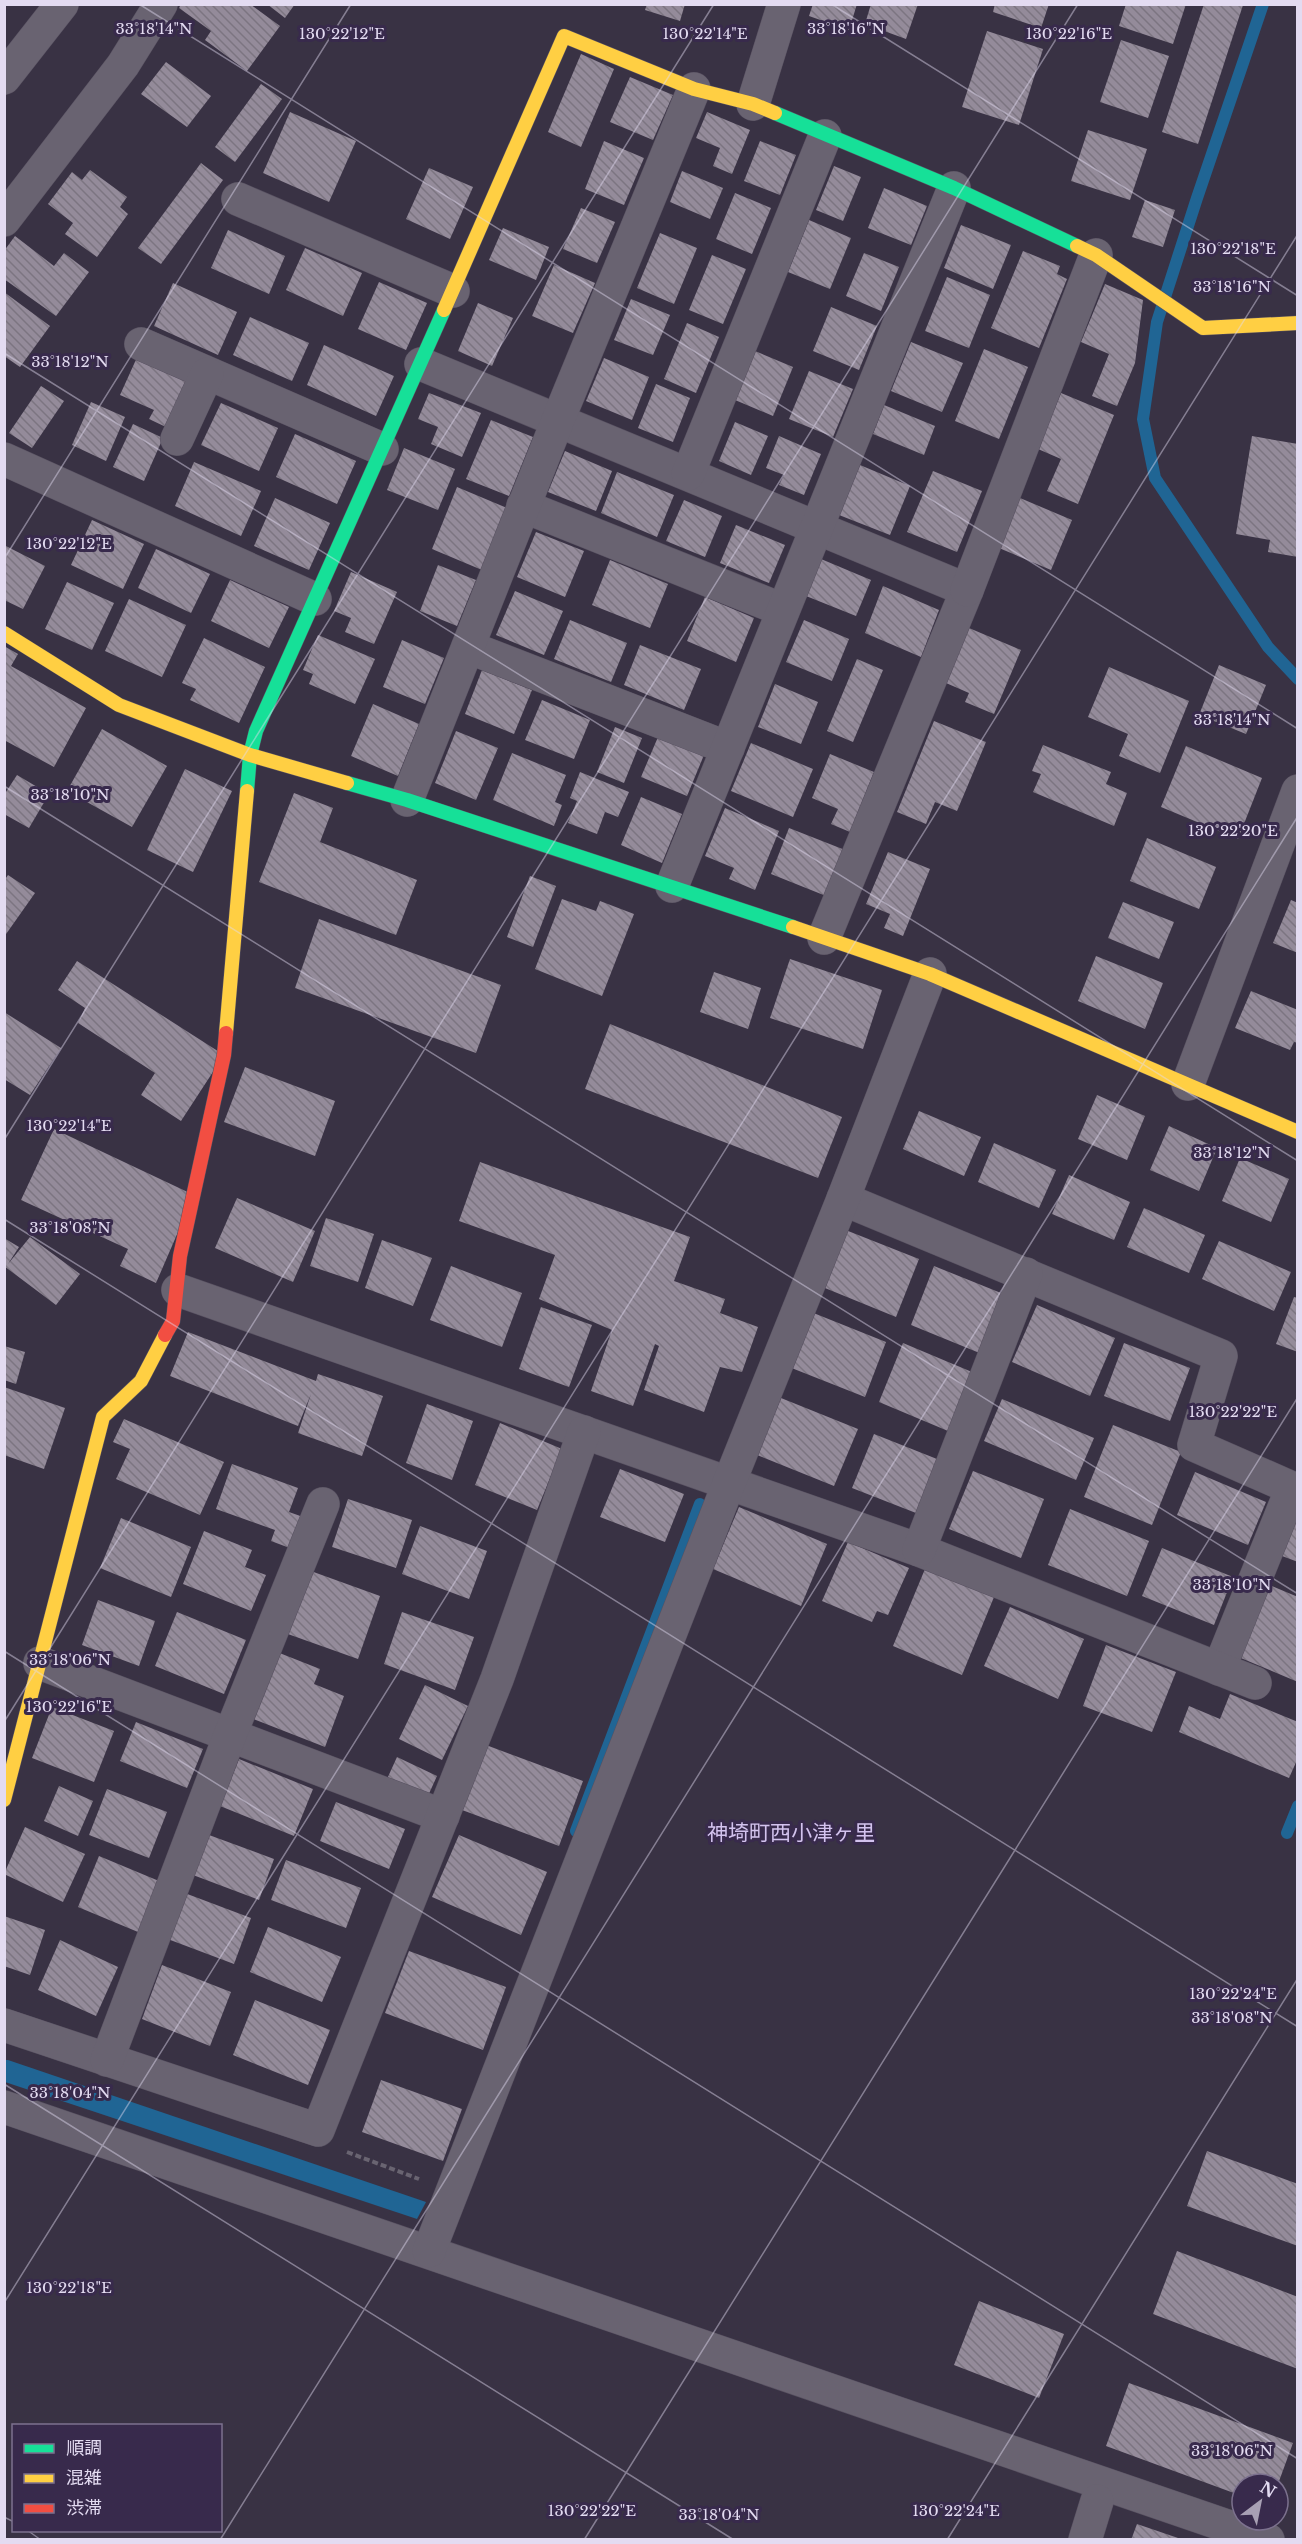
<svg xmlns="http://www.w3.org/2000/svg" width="1302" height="2544" font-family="'Libre Baskerville','Noto Sans JP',serif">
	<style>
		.water { fill: #206594 }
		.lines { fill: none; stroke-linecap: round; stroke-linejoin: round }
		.stream { stroke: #206594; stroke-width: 12 }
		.building { fill: url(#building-back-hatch) }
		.street-casing { stroke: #585161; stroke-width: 34 }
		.fast-casing { stroke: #585161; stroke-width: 15 }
		.slow-casing { stroke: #585161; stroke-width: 15 }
		.jam-casing { stroke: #585161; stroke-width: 15 }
		.path { stroke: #696471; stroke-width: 4; stroke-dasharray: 6 3; stroke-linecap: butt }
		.street { stroke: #696371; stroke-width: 33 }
		.fast { stroke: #16e098; stroke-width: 14 }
		.slow { stroke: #ffcf43; stroke-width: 14 }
		.jam { stroke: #f24e42; stroke-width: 14 }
		.ticks { fill: none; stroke: #e3dbf1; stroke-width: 1.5; stroke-opacity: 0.45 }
		.labels { text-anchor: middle; stroke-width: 6; stroke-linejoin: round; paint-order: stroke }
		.quarter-label { font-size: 21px; fill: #d3c3ee; stroke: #382a4c }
		.ticks-label { font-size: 15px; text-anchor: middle; fill: #e3dbf1; stroke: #382a4c; stroke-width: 6; stroke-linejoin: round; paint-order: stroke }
	</style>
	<defs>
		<pattern id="building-back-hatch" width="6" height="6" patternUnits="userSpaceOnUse" patternTransform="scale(1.5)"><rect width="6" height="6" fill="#948b9a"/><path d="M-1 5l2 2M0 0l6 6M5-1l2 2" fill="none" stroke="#7c7581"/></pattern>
	</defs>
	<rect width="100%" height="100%" fill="#393244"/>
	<!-- water -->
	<polygon class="water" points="5,2060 8,2060 426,2202 417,2219 5,2082"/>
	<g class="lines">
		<!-- stream -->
		<g class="stream">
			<polyline points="1263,4 1197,198 1157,322 1143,419 1155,478 1268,647 1298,679"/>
			<polyline points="576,1831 700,1504"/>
			<polyline points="1287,1833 1298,1806"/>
		</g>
	</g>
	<!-- building -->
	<g class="building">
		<polygon points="181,4 250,4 280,26 247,71 205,40 211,31 179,8"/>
		<polygon points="267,4 295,4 285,18"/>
		<polygon points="647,4 685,4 680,21 645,10"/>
		<polygon points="813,4 857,4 849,30 809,16"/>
		<polygon points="871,4 918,4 906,39 865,24"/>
		<polygon points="995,4 1049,4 1041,28 993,12"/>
		<polygon points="1126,4 1186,4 1173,44 1119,26"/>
		<polygon points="1204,4 1243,5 1198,144 1162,132"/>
		<polygon points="987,31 1043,49 1019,125 962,107"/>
		<polygon points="1121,40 1169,56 1148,118 1100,102"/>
		<polygon points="581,54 614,69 581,147 548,132"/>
		<polygon points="166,62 211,96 187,127 141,94"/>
		<polygon points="630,77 673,95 653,140 610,122"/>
		<polygon points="261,84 282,99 235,162 215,147"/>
		<polygon points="290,112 356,141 329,202 263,173"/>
		<polygon points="707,112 750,130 732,174 713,166 720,148 696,138"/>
		<polygon points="1088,130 1147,149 1130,200 1071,181"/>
		<polygon points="604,141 644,158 624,205 585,189"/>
		<polygon points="760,141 796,155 780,195 744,181"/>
		<polygon points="201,163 223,180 161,264 138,248"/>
		<polygon points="834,166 861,177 843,221 816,210"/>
		<polygon points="429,168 473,187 450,239 406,219"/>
		<polygon points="90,170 127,197 120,207 128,214 97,257 65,234 73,223 48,204 72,172 82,180"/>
		<polygon points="682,171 723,188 710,219 670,202"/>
		<polygon points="884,188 927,206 911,245 868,228"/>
		<polygon points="735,193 771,208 752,254 716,239"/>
		<polygon points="1145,200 1175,210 1163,247 1132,237"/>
		<polygon points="581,208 615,222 597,263 563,249"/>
		<polygon points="809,220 851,238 830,289 788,272"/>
		<polygon points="961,225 1011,245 993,289 944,268"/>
		<polygon points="503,228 549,247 536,280 489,260"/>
		<polygon points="228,230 285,256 269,294 211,268"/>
		<polygon points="660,233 697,248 674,304 637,288"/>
		<polygon points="15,236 54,266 64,253 89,272 56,316 4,279 4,251"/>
		<polygon points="305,248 362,273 343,316 286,290"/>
		<polygon points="1023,251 1060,266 1057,274 1067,279 1039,348 991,328"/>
		<polygon points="864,253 899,267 881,311 846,296"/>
		<polygon points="712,255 746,269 723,324 689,310"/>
		<polygon points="554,265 595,283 573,333 532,316"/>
		<polygon points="947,277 990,295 969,348 925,331"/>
		<polygon points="379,282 427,303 406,350 358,329"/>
		<polygon points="173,283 237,312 218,355 154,326"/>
		<polygon points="1105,284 1143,300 1135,363 1117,406 1092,396 1109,354 1081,342"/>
		<polygon points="4,292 50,326 20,367 4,356"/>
		<polygon points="631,299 670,315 653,355 614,340"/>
		<polygon points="478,303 513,318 492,366 458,351"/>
		<polygon points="831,307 877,326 859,370 813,351"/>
		<polygon points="250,317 309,343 292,381 233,355"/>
		<polygon points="687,323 719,337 696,393 664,379"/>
		<polygon points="911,342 963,363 942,412 891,391"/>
		<polygon points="324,345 394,376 376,416 307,385"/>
		<polygon points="984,349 1028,367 999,439 955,421"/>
		<polygon points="755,351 793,367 773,416 735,400"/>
		<polygon points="139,353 191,375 168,428 149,419 154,410 120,395"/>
		<polygon points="604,358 649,377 632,420 586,401"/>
		<polygon points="809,371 853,389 833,437 789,419"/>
		<polygon points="656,384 690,398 673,442 638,428"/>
		<polygon points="41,386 64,401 32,448 9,433"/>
		<polygon points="429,393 481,413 462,457 431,444 438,427 418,419"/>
		<polygon points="1061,393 1114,415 1078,504 1047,491 1061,459 1038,449"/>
		<polygon points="91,402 125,417 106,461 72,445"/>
		<polygon points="221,403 278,428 259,471 201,445"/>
		<polygon points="884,405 935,426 924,455 873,434"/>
		<polygon points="491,420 533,437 509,496 466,479"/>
		<polygon points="735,422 768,436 751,475 719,461"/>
		<polygon points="133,424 163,438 144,481 113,467"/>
		<polygon points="295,434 356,461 337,504 276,477"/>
		<polygon points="779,436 821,454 804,495 779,485 784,475 766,468"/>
		<polygon points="1252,436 1298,444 1298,557 1268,552 1270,540 1236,534"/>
		<polygon points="404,448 455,469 438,510 387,490"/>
		<polygon points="565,451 612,471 596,511 548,492"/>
		<polygon points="194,462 261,491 241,536 175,506"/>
		<polygon points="860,465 910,486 890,535 839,515"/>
		<polygon points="933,471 982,491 957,552 907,532"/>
		<polygon points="617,472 674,495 657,537 601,513"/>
		<polygon points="457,487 507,508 482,570 432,549"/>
		<polygon points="275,498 330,523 309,570 254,546"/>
		<polygon points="1020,498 1072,520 1051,570 999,548"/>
		<polygon points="684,500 722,516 705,557 666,541"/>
		<polygon points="92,520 144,544 123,589 71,565"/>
		<polygon points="736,525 785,545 769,583 720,563"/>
		<polygon points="536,532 584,551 565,597 517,577"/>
		<polygon points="4,545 45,566 23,609 4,600"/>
		<polygon points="156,549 210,574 191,613 138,588"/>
		<polygon points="821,559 871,580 856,616 806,596"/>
		<polygon points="610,560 668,584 650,628 592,605"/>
		<polygon points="438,565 476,580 457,626 420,611"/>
		<polygon points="351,572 397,592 374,644 345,632 351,618 334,611"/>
		<polygon points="230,580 289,607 269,648 211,621"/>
		<polygon points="67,582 114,603 92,650 45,629"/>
		<polygon points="883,586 939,610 921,657 865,633"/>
		<polygon points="515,591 563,611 544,655 496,635"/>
		<polygon points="705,597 754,618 736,662 687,641"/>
		<polygon points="129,599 186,625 162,677 105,651"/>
		<polygon points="570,620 627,643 611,682 554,659"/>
		<polygon points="804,620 849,639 832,681 786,662"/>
		<polygon points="969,628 1021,650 994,714 965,702 969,693 946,683"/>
		<polygon points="318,635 375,659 355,704 309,684 313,674 303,670"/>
		<polygon points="204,638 265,667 239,723 190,700 196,689 182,683"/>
		<polygon points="402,640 444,658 425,704 383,687"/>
		<polygon points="640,645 701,669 684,710 624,685"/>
		<polygon points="4,646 18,654 11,666 86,708 54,767 4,740"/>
		<polygon points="857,659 883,670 853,742 827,731"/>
		<polygon points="1219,665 1266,685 1246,734 1199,715"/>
		<polygon points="1109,667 1189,701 1160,773 1119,756 1128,734 1088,717"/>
		<polygon points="482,670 532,690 514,734 465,714"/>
		<polygon points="775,684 818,702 801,744 758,727"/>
		<polygon points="542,700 590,720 574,759 525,740"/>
		<polygon points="373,704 419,724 398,776 351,756"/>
		<polygon points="934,721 986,742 957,811 935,802 926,824 897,812"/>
		<polygon points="615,727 642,738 624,783 597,772"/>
		<polygon points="102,729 167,766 132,827 67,791"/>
		<polygon points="456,731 498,748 476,800 435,783"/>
		<polygon points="658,737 704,755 687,796 641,777"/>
		<polygon points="751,743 813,769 793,817 731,791"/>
		<polygon points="1043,745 1111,772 1106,784 1127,793 1114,826 1033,792 1041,774 1032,771"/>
		<polygon points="1186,746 1262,778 1238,839 1161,807"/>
		<polygon points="512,753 566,775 555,802 562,805 554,826 493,800"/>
		<polygon points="830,754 874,772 850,832 831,824 838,809 812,798"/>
		<polygon points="185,769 232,791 193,872 147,850"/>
		<polygon points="580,772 629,792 618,817 605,812 597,834 568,823 577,801 570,798"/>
		<polygon points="17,775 49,794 29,828 4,814 4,795"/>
		<polygon points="294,793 333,808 320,842 417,880 396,935 259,882"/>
		<polygon points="641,797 682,814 662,863 621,845"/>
		<polygon points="725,808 779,831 755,890 729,879 734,868 705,856"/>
		<polygon points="789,828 845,850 826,896 771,874"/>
		<polygon points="1147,838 1216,867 1199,909 1130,881"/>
		<polygon points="888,852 930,869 903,936 884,928 890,914 866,904"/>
		<polygon points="8,875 35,893 4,937 4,881"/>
		<polygon points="530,876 556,886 533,947 507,937"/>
		<polygon points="562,899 596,911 600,901 634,914 602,996 535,969"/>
		<polygon points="1291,900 1298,903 1298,953 1273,943"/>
		<polygon points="1123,902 1174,922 1159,959 1108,938"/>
		<polygon points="319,919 501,985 476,1053 295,988"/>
		<polygon points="1096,956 1163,983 1145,1029 1078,1001"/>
		<polygon points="790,959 882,990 863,1049 770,1018"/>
		<polygon points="77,961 224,1055 181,1121 141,1095 155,1073 78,1023 85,1008 58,990"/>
		<polygon points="714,972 761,988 748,1029 700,1012"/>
		<polygon points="1251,991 1298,1010 1298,1043 1294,1042 1290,1050 1235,1028"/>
		<polygon points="4,1012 61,1048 30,1095 4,1079"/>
		<polygon points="610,1024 842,1117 818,1178 585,1089"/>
		<polygon points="245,1067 335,1101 315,1156 224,1122"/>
		<polygon points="1097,1095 1145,1116 1127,1160 1078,1139"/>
		<polygon points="919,1111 981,1137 964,1176 903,1149"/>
		<polygon points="1169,1126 1217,1148 1199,1191 1150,1170"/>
		<polygon points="54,1129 194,1195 156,1283 120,1266 128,1249 21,1200"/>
		<polygon points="994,1143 1056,1170 1039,1208 978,1182"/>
		<polygon points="1240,1158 1289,1179 1271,1222 1222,1201"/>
		<polygon points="480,1162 690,1237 674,1281 725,1299 720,1313 758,1327 742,1372 720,1367 704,1412 644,1390 659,1346 655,1344 633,1406 591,1391 612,1330 539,1299 555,1255 459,1221"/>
		<polygon points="1069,1175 1130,1202 1114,1240 1052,1214"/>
		<polygon points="237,1198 315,1231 293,1282 215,1248"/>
		<polygon points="1144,1208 1205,1235 1189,1273 1127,1247"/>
		<polygon points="326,1218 374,1234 358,1282 310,1266"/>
		<polygon points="843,1229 919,1259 896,1317 820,1286"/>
		<polygon points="30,1237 80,1274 56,1305 4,1266 4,1238 19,1247 8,1264"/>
		<polygon points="382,1240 432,1258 413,1306 365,1288"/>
		<polygon points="1219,1241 1291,1272 1274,1311 1202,1279"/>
		<polygon points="451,1266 522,1293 502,1347 430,1320"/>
		<polygon points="934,1266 1006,1295 982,1354 911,1325"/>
		<polygon points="1294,1297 1298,1298 1298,1352 1276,1344"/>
		<polygon points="1037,1305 1115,1338 1090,1396 1012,1362"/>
		<polygon points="541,1307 592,1325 569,1387 519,1369"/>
		<polygon points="811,1312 886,1342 865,1397 789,1367"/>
		<polygon points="188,1332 316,1381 318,1374 383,1396 362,1456 298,1433 311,1394 298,1426 170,1376"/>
		<polygon points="903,1343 972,1372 948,1431 879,1402"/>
		<polygon points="1124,1343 1190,1368 1170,1421 1104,1396"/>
		<polygon points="4,1346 25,1352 16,1384 4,1380"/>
		<polygon points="4,1387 65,1408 44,1469 4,1455"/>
		<polygon points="781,1398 858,1429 834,1486 757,1455"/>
		<polygon points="1002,1399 1094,1438 1076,1480 984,1441"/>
		<polygon points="427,1404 473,1421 452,1480 406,1463"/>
		<polygon points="124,1419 224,1462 200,1515 116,1479 130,1449 113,1442"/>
		<polygon points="500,1423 562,1449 537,1510 475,1485"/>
		<polygon points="1113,1425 1181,1452 1152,1525 1084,1497"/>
		<polygon points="874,1434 937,1459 916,1513 852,1488"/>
		<polygon points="232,1464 298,1488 289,1512 306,1518 295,1550 271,1541 275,1530 216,1509"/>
		<polygon points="620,1469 684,1494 665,1542 600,1517"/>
		<polygon points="973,1471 1044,1499 1021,1558 949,1529"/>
		<polygon points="1195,1472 1266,1502 1248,1545 1177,1515"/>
		<polygon points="348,1499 412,1520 396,1568 332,1547"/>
		<polygon points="739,1507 827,1544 801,1606 713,1569"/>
		<polygon points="1070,1509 1149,1541 1127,1596 1048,1565"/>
		<polygon points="1297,1517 1298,1517 1298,1562 1282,1556"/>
		<polygon points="121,1518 191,1547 171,1597 100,1568"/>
		<polygon points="420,1526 487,1551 469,1599 402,1574"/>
		<polygon points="204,1531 252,1550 245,1567 266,1575 251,1611 183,1584"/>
		<polygon points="848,1542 909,1568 888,1615 877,1611 872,1622 822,1601"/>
		<polygon points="1162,1548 1233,1577 1214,1625 1142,1596"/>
		<polygon points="925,1569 994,1597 962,1675 893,1646"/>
		<polygon points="308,1570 380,1596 358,1659 285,1633"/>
		<polygon points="1267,1584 1298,1597 1298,1682 1236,1656"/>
		<polygon points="98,1600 155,1621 139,1666 82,1645"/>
		<polygon points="1010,1607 1084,1639 1058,1699 984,1666"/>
		<polygon points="177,1612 246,1640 224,1694 155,1666"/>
		<polygon points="402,1612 474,1637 455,1690 384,1664"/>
		<polygon points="1106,1645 1176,1672 1152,1732 1083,1706"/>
		<polygon points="277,1652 320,1669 314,1684 344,1696 325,1747 251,1718"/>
		<polygon points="425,1685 468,1706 442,1760 399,1739"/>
		<polygon points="1230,1694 1298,1722 1298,1758 1289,1778 1179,1732 1189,1706 1220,1719"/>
		<polygon points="52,1707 114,1731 94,1782 32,1758"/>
		<polygon points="136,1722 203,1749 187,1788 120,1761"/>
		<polygon points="486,1745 583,1781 559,1846 462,1810"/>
		<polygon points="397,1757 437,1776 427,1798 387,1779"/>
		<polygon points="239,1759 313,1789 294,1836 220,1806"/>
		<polygon points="59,1786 93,1801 78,1836 44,1821"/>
		<polygon points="107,1789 167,1812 149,1858 89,1835"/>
		<polygon points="336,1802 405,1829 389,1869 320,1841"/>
		<polygon points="25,1827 85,1854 63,1902 4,1874"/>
		<polygon points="209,1835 274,1859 259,1900 193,1875"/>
		<polygon points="459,1835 547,1872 521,1935 432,1897"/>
		<polygon points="99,1856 159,1881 138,1932 78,1907"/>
		<polygon points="286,1860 361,1888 346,1928 271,1900"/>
		<polygon points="182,1892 251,1918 234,1964 165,1938"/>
		<polygon points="4,1916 45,1930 30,1975 4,1966"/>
		<polygon points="268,1927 341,1957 322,2002 250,1972"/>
		<polygon points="60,1940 118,1967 96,2016 38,1990"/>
		<polygon points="409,1951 506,1987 483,2050 385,2013"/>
		<polygon points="162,1965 231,1992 210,2046 142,2019"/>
		<polygon points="255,2000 330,2030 308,2085 233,2055"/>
		<polygon points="381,2080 462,2109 443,2161 362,2132"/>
		<polygon points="1207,2151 1298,2184 1298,2246 1187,2206"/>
		<polygon points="1177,2251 1298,2297 1298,2369 1153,2314"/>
		<polygon points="979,2301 1064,2334 1039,2398 954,2365"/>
		<polygon points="1129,2383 1293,2443 1278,2484 1242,2484 1242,2496 1106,2446"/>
		<polygon points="1137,2524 1181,2539 1181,2540 1131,2540"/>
	</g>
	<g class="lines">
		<defs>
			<g id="street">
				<polyline points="4,78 62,4"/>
				<polyline points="753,104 784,4"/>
				<polyline points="238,199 453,291"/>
				<polyline points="4,220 123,65 161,4"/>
				<polyline points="141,344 382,449"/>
				<polyline points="421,364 967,590 824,938"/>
				<polyline points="177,439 207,374"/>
				<polyline points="4,459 315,599"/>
				<polyline points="688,474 825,136"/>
				<polyline points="523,506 783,610"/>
				<polyline points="967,590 1096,255"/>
				<polyline points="468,647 728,748"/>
				<polyline points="407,800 558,420 694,89"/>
				<polyline points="672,886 954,188"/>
				<polyline points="1188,1084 1298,791"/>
				<polyline points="843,1199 1221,1356 1194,1445 1292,1488 1219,1669"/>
				<polyline points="178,1290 919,1550 1255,1683"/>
				<polyline points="919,1550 1026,1274"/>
				<polyline points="40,1663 443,1816"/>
				<polyline points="4,2025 318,2130 497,1679 584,1432"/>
				<polyline points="107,2060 230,1735 323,1504"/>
				<polyline points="4,2107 1268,2540"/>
				<polyline points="429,2251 729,1483 843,1199 930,974"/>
				<polyline points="1085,2540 1097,2501"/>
			</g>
			<g id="fast">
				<polyline points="775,113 954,188 1077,246"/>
				<polyline points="347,783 407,800 793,927"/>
				<polyline points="247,791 250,755 256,731 444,310"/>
			</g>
			<g id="slow">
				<polyline points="1077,246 1096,255 1203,328 1298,323"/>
				<polyline points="444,310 564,36 694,89 753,104 775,113"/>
				<polyline points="4,633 119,705 250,755 347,783"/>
				<polyline points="793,927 930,974 1298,1132"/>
				<polyline points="226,1033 247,791"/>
				<polyline points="4,1800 103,1417 141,1381 165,1335"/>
			</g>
			<polyline id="jam" points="165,1335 173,1321 180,1256 224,1055 226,1033"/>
		</defs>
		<!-- street casing -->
		<use href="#street" class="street-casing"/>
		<!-- fast casing -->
		<use href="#fast" class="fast-casing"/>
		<!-- slow casing -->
		<use href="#slow" class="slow-casing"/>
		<!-- jam casing -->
		<use href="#jam" class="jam-casing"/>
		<!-- path -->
		<polyline class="path" points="347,2152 419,2179"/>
		<!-- street -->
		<use href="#street" class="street"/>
		<!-- fast -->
		<use href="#fast" class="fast"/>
		<!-- slow -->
		<use href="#slow" class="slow"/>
		<!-- jam -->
		<use href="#jam" class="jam"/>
	</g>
	<!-- ticks -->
	<path class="ticks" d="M139 4 1298 729M831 4 1298 296M4 353 1298 1161M4 559 351 4M4 786 1298 1594M4 1140 714 4M4 1219 1298 2027M4 1651 1298 2459M4 1722 1078 4M4 2084 734 2540M4 2303 1298 234M4 2517 14 2522M27 2530 41 2540M220 2540 1298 816M584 2540 1298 1397M947 2540 1298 1978"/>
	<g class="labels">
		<!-- quarter labels -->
		<g class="quarter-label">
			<text x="791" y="1840">神埼町西小津ヶ里</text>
		</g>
	</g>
	<g class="ticks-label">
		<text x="154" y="34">33°18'14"N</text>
		<text x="846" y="34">33°18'16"N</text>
		<text x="342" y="39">130°22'12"E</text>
		<text x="705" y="39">130°22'14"E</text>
		<text x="1069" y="39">130°22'16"E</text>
		<text x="1233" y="254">130°22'18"E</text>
		<text x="1232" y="292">33°18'16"N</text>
		<text x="70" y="367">33°18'12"N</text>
		<text x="69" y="549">130°22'12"E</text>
		<text x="1232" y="725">33°18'14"N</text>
		<text x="70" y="800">33°18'10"N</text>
		<text x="1233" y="836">130°22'20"E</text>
		<text x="69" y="1131">130°22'14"E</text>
		<text x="1232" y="1158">33°18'12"N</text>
		<text x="70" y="1233">33°18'08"N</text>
		<text x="1233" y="1417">130°22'22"E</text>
		<text x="1232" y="1590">33°18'10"N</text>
		<text x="70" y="1665">33°18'06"N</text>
		<text x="69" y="1712">130°22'16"E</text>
		<text x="1233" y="1999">130°22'24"E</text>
		<text x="1232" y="2023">33°18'08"N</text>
		<text x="70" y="2098">33°18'04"N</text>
		<text x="69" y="2293">130°22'18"E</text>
		<text x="1232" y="2456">33°18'06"N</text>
		<text x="592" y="2516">130°22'22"E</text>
		<text x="956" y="2516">130°22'24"E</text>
		<text x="719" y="2520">33°18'04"N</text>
	</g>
	<!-- border -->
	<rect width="1302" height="2544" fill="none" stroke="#e3dbf1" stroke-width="12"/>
	<!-- legend -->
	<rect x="12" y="2424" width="210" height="108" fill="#382a4c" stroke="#7c718e" stroke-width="1.5"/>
	<rect x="24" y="2444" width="30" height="9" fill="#16e098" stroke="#7c718e" stroke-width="1.5"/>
	<text x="66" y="2454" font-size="18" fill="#e3dbf1">順調</text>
	<rect x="24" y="2474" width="30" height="9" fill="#ffcf43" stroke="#7c718e" stroke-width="1.5"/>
	<text x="66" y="2484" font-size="18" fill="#e3dbf1">混雑</text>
	<rect x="24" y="2504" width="30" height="9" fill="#f24e42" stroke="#7c718e" stroke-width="1.5"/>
	<text x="66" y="2514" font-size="18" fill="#e3dbf1">渋滞</text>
	<!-- north arrow -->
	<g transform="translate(1260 2502) rotate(32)"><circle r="28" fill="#382a4c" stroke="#7c718e" stroke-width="1.5"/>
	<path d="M0-4.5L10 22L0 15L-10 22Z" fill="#a8a0b4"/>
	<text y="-9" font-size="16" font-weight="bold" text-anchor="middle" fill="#e3dbf1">N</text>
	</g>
</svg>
